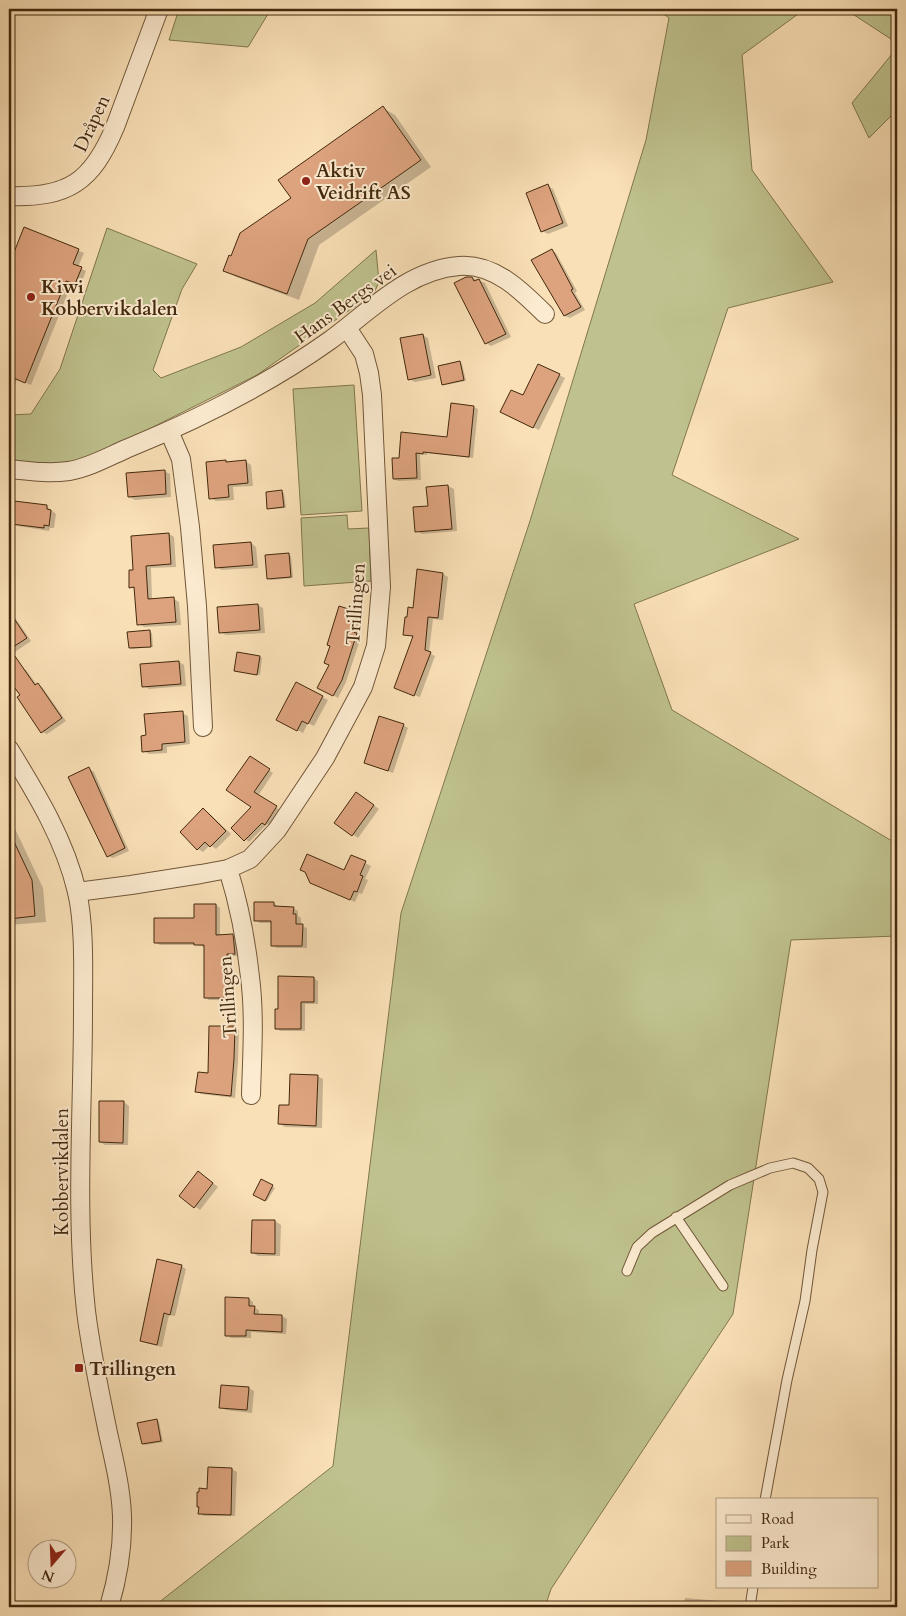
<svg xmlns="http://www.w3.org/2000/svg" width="906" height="1616" font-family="Cardo,serif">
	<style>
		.green { fill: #bfc28e; stroke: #81764e }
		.shadow { fill: #0003 }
		.building { fill: #dda37e; stroke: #43290d }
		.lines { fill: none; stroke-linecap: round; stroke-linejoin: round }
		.lane-casing { stroke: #715738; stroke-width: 11 }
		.street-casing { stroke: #715738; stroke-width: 20 }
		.lane { stroke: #fcebd0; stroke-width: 9 }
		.street { stroke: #fcebd0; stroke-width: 18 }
		.poi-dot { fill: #8f2418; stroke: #fcebd0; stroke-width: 2 }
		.labels { text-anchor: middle; stroke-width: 4; stroke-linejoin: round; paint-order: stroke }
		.street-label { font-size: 19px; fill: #43290d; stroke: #fcebd0 }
		.poi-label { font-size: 19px; font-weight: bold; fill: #43290d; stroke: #fcebd0; text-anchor: start }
	</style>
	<rect width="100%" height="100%" fill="#fae0b7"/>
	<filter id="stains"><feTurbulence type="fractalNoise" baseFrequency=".004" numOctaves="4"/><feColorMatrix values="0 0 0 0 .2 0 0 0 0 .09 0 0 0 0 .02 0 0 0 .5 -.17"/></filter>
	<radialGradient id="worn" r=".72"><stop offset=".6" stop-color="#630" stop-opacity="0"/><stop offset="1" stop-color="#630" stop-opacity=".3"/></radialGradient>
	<!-- green -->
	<g class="green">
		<polygon points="179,9 271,9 248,47 169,40"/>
		<polygon points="657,9 805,9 742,55 752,170 833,282 728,308 672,475 799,539 634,604 672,710 897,844 897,936 791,940 733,1314 551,1589 545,1607 153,1607 333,1466 401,913 530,521 646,140 669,18"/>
		<polygon points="845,9 897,9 897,43"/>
		<polygon points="897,48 897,110 869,138 852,103"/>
		<polygon points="107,228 197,264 182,289 153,370 161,378 241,347 315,303 376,250 379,282 374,293 257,375 153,427 71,464 36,465 9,462 9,415 31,414 60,369"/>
		<polygon points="354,385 362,511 301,515 293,389"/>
		<polygon points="347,515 348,529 369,528 371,581 304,586 301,518"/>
	</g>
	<!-- shadow -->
	<g class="shadow">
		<polygon points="383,108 395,115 431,167 319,245 299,300 236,277 225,271 232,257"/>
		<polygon points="548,186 553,189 568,226 548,234 542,231"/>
		<polygon points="25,228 84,253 78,267 86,271 80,286 72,283 31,385 17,379 9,399 9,268"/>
		<polygon points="552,250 556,253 577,291 575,293 585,310 570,318 565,316 533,261"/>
		<polygon points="472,278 485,283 511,337 491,346 486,343"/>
		<polygon points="422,335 428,338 436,378 415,382 409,379"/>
		<polygon points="460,362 462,364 466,381 445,385 443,384"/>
		<polygon points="559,375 565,378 539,430 507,415"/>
		<polygon points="473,407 478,409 473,458 427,453 427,455 420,454 421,480 398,481 394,479 400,459 449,438"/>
		<polygon points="226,461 229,463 245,461 251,465 253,486 233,487 234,500 216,501 211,498"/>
		<polygon points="164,471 170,474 171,497 135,500 129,497"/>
		<polygon points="448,486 454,489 457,531 422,534 417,531 429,507 427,488"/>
		<polygon points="282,492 284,493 286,508 271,509 269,508"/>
		<polygon points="47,507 56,514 54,528 50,528 49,531 18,526 12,523"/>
		<polygon points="169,534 174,537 176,567 151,568 152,600 174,599 179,602 181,625 144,627 139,624 136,590 131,587"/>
		<polygon points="251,543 256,547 258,568 222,570 216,567"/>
		<polygon points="288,555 291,556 293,578 271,580 269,579"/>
		<polygon points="443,574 448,577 443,620 433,619 429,653 435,656 420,697 400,690 414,637 405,634 414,609"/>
		<polygon points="258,605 263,608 265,633 226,635 220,632"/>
		<polygon points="340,608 362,615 356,634 361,637 346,682 338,698 319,687 330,665 331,646"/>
		<polygon points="9,609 31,641 9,656"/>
		<polygon points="150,632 152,633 153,647 132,649 130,648"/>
		<polygon points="260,657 262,658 260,675 235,671"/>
		<polygon points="179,662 184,665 186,686 149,689 143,686"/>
		<polygon points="21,667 26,670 37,685 42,687 66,721 47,734 42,732 22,696 9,678 9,676"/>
		<polygon points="296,684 328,700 314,726 308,723 303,733 277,719"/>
		<polygon points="182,713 188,716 190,744 167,747 167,753 149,754 144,751 147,736"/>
		<polygon points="403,725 408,728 393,773 365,763"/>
		<polygon points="254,760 273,773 258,796 280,810 270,826 267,824 249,842 233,828 253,807"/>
		<polygon points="89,769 94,772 129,851 113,858 108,856"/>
		<polygon points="362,797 379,809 358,838 336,823"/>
		<polygon points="204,810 209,813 231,834 216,849 210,845 203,852 198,849"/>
		<polygon points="9,816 43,888 46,922 9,925"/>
		<polygon points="351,856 371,866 365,879 368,880 362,894 359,893 355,902 317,886 307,872 345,872"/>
		<polygon points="273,903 278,906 278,908 293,908 298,911 298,916 301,918 301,926 307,928 307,948 277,948 272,945 273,923 260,923 255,920"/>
		<polygon points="216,905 220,908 220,936 233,936 237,938 239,956 231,956 231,1000 209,1000 205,997 205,947 196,945 160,945 155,942 195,920"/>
		<polygon points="314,978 318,981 318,1004 305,1004 305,1031 281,1031 276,1029"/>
		<polygon points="235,1027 239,1030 238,1062 235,1098 201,1094 197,1091 209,1074"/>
		<polygon points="317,1076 323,1079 322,1128 285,1127 280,1124 290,1107"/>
		<polygon points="124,1102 129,1106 128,1145 105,1145 100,1142"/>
		<polygon points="204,1176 218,1187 200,1210 181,1196"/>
		<polygon points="262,1180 275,1188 267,1201 254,1194"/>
		<polygon points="253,1221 275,1221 281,1225 280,1256 258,1256 253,1253"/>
		<polygon points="181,1266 186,1269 175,1316 169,1315 162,1347 146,1343 141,1340"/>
		<polygon points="249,1299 253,1302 253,1307 259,1310 259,1315 282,1316 287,1319 286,1334 251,1332 251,1338 231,1338 226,1335"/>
		<polygon points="248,1388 254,1391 252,1413 226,1410 220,1407"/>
		<polygon points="156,1420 159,1422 163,1442 145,1445 143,1444"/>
		<polygon points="209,1469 232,1469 237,1472 235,1516 204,1516 200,1513 208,1490"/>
		<polygon points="685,1598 744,1603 751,1607 684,1607"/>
	</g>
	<!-- building -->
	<g class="building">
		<polygon points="383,106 421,160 308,239 287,294 223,271 229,255 231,256 240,233 291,198 278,180"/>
		<polygon points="548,184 563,223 541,232 526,193"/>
		<polygon points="24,227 79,249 73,264 82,267 75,284 66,281 25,383 9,376 9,265"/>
		<polygon points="552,249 573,289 571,290 581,307 564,316 531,260"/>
		<polygon points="466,277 472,277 474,281 479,279 506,334 485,344 454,283"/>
		<polygon points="423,334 431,375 408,380 400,338"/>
		<polygon points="460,361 464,380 442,385 438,366"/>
		<polygon points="538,364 560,374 533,428 500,412 511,390 523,395"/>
		<polygon points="451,403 474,406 469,457 423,452 423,454 416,453 417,478 393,479 392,458 399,458 401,432 447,437"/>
		<polygon points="226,460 226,462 246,460 248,483 228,485 229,497 209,499 206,462"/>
		<polygon points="165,470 166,494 128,497 126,473"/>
		<polygon points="448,485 452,529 415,532 413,507 428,506 426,487"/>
		<polygon points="282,490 284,507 267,509 266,492"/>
		<polygon points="14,501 47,505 47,509 51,510 49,526 44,525 44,528 11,524"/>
		<polygon points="169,533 171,564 146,566 148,599 174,597 176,622 137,625 134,587 129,588 129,570 133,570 131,536"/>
		<polygon points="251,542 253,565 215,568 213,545"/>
		<polygon points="289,553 291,577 267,579 265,555"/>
		<polygon points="417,569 443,573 438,618 428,617 425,650 431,652 414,696 394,688 413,636 403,635 405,617 407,617 408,607 413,608"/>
		<polygon points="258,604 260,630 219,633 217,607"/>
		<polygon points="339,606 358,612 352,632 357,633 342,680 333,696 317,688 329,665 324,663 330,646 327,645"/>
		<polygon points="9,611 27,638 10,649 35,685 38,683 62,718 41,733 17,697 20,695 9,680"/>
		<polygon points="150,630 151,647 129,648 127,632"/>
		<polygon points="237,652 260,656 257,675 234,671"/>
		<polygon points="179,661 181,684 142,687 140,664"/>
		<polygon points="296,682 323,696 308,724 302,721 297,731 276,720"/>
		<polygon points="183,711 185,742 162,744 162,750 142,752 141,736 146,735 144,714"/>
		<polygon points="379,716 404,724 388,771 364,763"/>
		<polygon points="250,756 270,769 254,792 277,806 265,825 262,823 244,841 231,828 251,807 226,790"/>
		<polygon points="89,767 125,848 107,857 68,777"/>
		<polygon points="356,792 374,805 352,836 334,823"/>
		<polygon points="203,808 226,831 210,847 205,842 197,850 180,832"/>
		<polygon points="9,831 32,880 35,916 9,919"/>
		<polygon points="307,854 344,870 351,855 366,861 360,875 363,876 357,892 354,891 350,900 310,883 305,872 300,870"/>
		<polygon points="254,902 274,902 274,906 294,907 293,914 296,914 296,924 303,924 302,946 271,946 271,921 254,921"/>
		<polygon points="194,904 216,904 216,935 233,934 235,954 227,954 227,998 204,998 204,945 194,945 194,943 154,943 154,918 194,918"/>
		<polygon points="278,976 314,977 314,1002 301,1002 301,1029 275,1029 275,1009 278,1009"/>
		<polygon points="209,1026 235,1026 234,1059 231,1096 195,1092 198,1072 208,1073"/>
		<polygon points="290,1074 318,1075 316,1126 278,1124 279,1105 289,1105"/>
		<polygon points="99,1101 124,1101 123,1143 99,1142"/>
		<polygon points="198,1171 213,1183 194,1208 179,1196"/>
		<polygon points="261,1179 273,1185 265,1201 253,1195"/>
		<polygon points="252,1220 275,1220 275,1254 251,1253"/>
		<polygon points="157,1259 182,1265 170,1315 164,1313 157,1345 140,1341"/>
		<polygon points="225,1297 249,1298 249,1306 255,1306 254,1314 282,1315 282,1332 246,1330 246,1336 225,1336"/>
		<polygon points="221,1385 249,1387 247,1410 219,1408"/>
		<polygon points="157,1419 161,1441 142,1444 137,1423"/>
		<polygon points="208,1467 232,1468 231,1515 198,1514 199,1507 197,1507 197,1492 199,1492 199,1488 207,1489"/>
	</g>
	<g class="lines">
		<defs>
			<g id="lane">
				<polyline points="676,1217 723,1286"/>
				<polyline points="627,1271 637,1247 652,1233 730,1185 770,1168 793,1163 808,1168 819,1179 823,1192 812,1250 805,1301 787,1380 765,1500"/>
				<polyline points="750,1607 753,1587"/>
			</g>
			<g id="street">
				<path d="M9 196C68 198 92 182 115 127L159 9"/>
				<polyline points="169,431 181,459 190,527 197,606 203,727"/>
				<path d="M9 469C29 471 49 474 69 471 88 468 108 457 126 449 197 420 267 385 329 341 369 312 407 270 459 266 494 263 522 291 545 314"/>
				<path d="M9 749C36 793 65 840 77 892 85 926 83 975 83 1011 83 1111 75 1211 86 1311 91 1352 100 1393 108 1433 114 1460 121 1488 122 1516 123 1547 118 1577 109 1607"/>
				<path d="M228 869C239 904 246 940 250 977 255 1016 252 1056 251 1095"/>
				<polyline points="77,892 131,885 201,874 228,869 250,859 277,830 325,758 363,687 376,646 381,587 372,395 369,373 364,354 347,328"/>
			</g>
		</defs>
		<!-- lane casing -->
		<use href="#lane" class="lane-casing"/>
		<!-- street casing -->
		<use href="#street" class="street-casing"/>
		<!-- lane -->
		<use href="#lane" class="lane"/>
		<!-- street -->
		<use href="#street" class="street"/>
	</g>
	<!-- markers -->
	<g class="poi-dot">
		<circle cx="306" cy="181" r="5"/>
		<circle cx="31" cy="297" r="5"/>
		<rect x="74" y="1363" width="10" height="10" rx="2.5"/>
	</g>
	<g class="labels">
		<!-- street labels -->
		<g class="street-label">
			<text transform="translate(91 123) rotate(-65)" y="7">Dråpen</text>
			<text transform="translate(345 303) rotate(-36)" y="7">Hans Bergs vei</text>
			<text transform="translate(355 604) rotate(-86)" y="7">Trillingen</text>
			<text transform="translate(227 997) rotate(-94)" y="7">Trillingen</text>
			<text transform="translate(61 1172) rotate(-90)" y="7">Kobbervikdalen</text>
		</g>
		<!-- poi labels -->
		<g class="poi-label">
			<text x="316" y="177">Aktiv<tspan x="316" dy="22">Veidrift AS</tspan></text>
			<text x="41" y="293">Kiwi<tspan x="41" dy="22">Kobbervikdalen</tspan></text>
			<text x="89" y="1375">Trillingen</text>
		</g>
	</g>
	<!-- margin -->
	<rect width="906" height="1616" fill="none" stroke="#fae0b7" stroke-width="30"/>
	<rect x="10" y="10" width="886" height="1596" fill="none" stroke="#43290d" stroke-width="2.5"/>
	<rect x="15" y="15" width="876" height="1586" fill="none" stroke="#43290d"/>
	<!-- legend -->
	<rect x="716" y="1498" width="162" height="90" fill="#fcebd0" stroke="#b29d82"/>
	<rect x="726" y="1515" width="25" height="8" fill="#fcebd0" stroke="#b29d82"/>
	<text x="761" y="1524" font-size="15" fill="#43290d">Road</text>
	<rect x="726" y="1536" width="25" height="15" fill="#bfc28e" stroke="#b29d82"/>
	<text x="761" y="1548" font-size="15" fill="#43290d">Park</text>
	<rect x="726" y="1561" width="25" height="15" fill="#dda37e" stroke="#b29d82"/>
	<text x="761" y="1574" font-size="15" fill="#43290d">Building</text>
	<!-- north arrow -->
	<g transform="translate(52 1564) rotate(199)"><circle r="24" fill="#fcebd0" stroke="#b29d82"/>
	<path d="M0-4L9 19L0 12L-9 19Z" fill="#8f2418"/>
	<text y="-8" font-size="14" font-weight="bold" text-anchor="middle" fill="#43290d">N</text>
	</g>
	<rect width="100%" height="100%" filter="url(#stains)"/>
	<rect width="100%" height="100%" fill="url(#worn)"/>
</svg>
